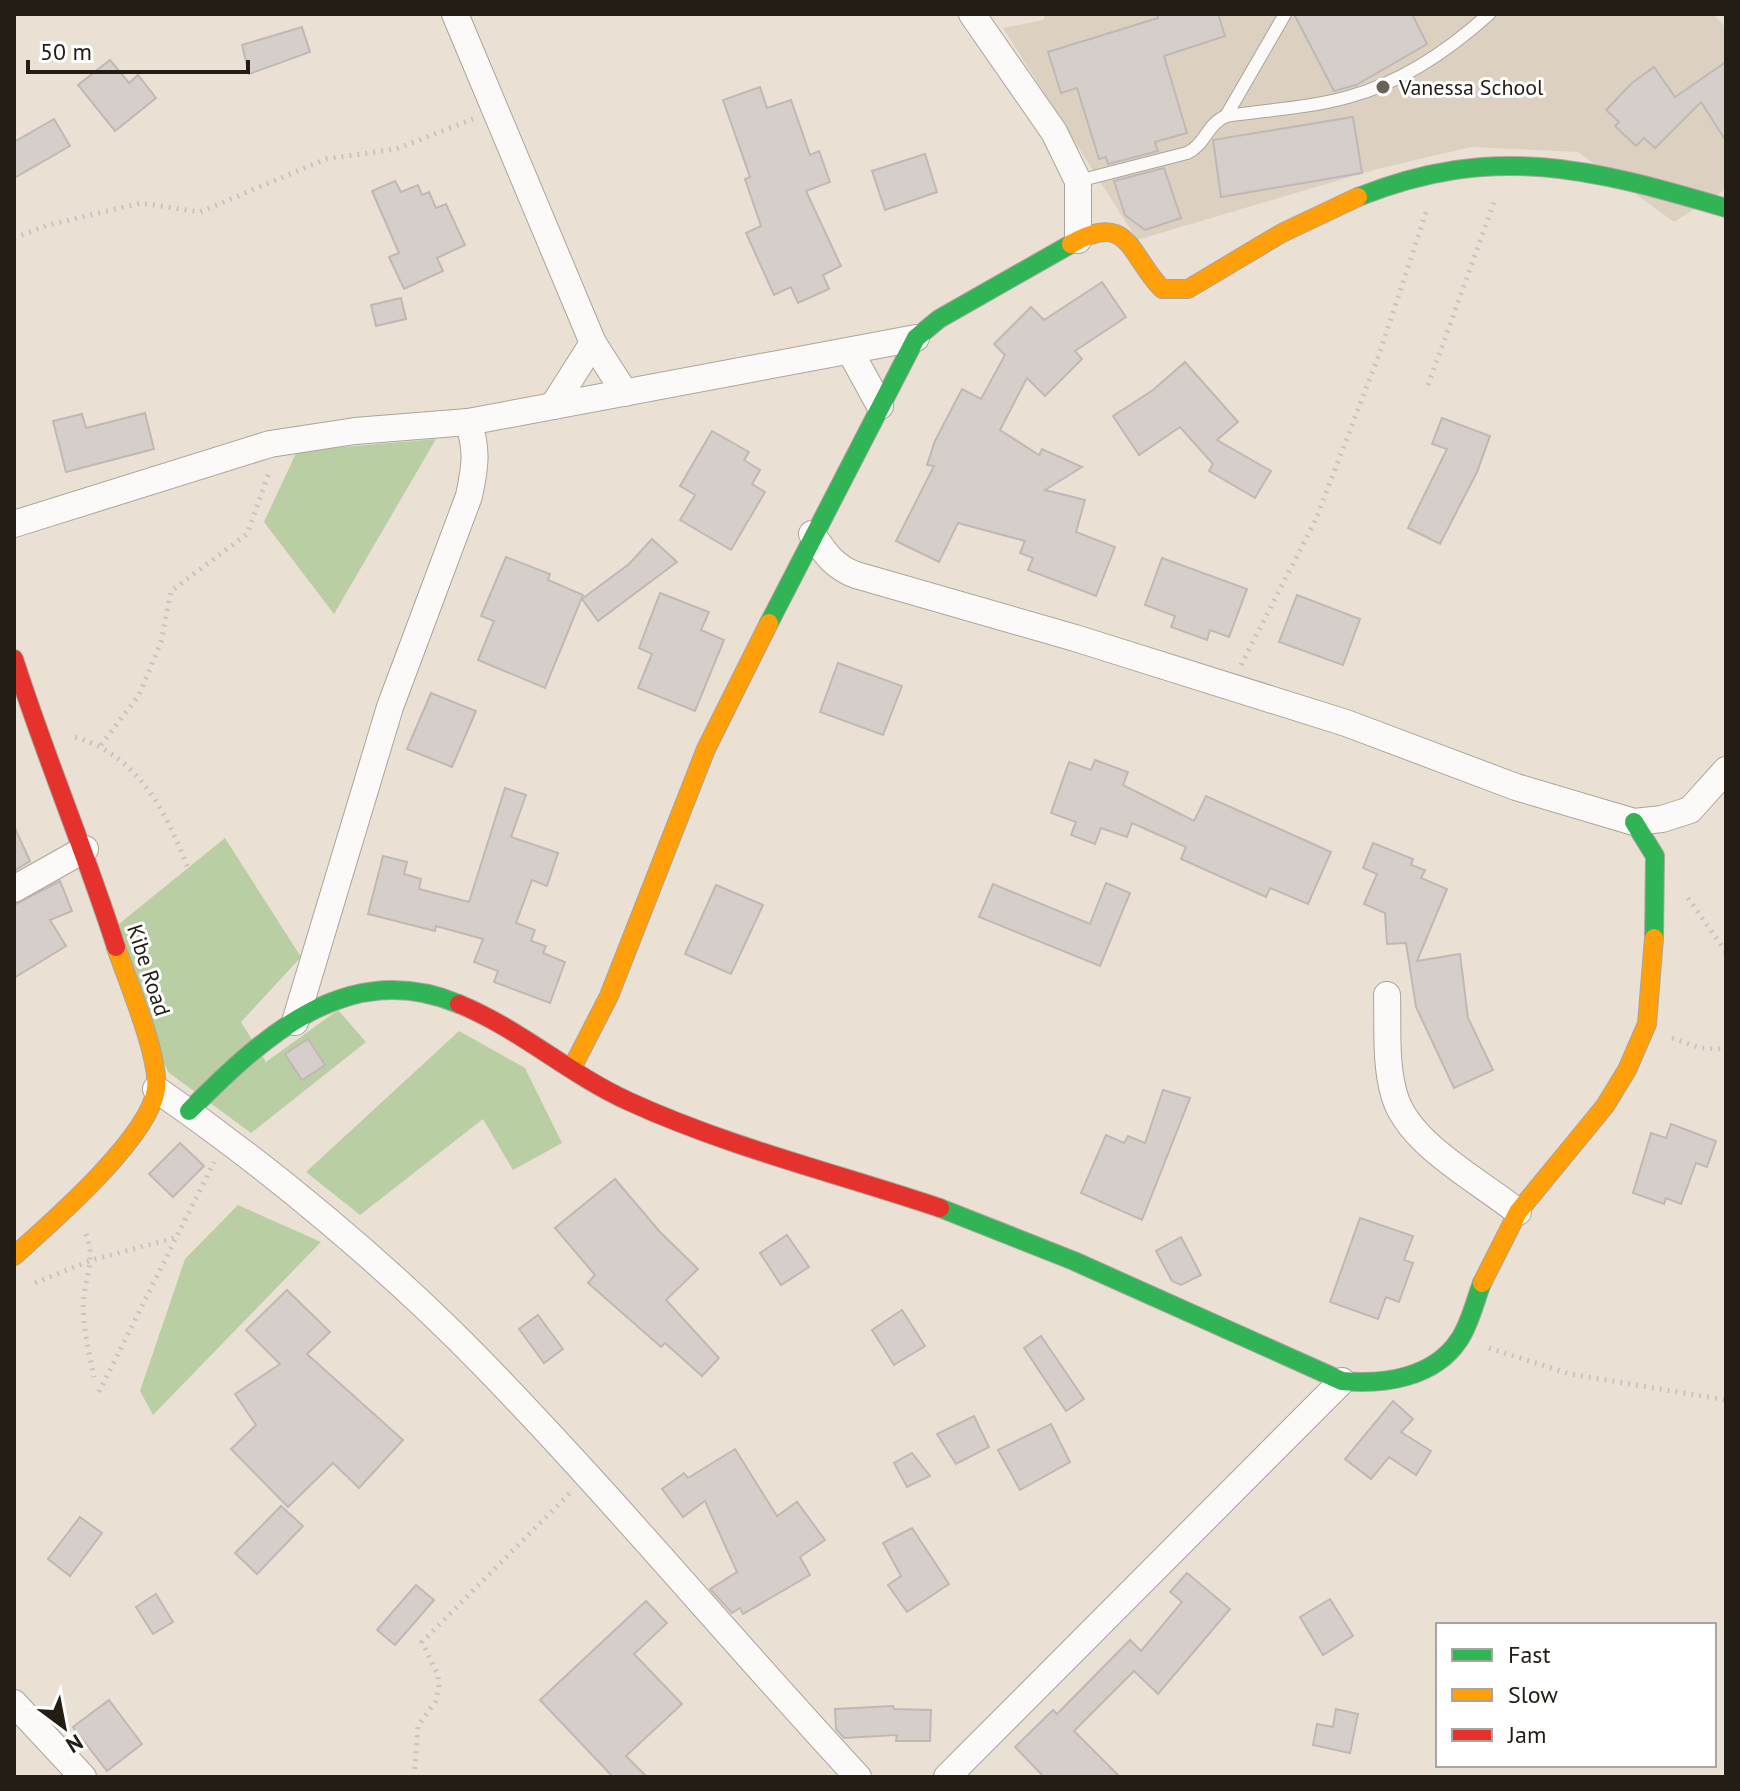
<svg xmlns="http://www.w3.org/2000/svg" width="1740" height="1791" font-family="'PT Sans',sans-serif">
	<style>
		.education { fill: #dcd1c1 }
		.forest { fill: #bacea3 }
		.building { fill: #d6cecb; stroke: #c1b8b6; stroke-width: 2 }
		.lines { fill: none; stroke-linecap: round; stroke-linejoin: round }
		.lane-casing { stroke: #aba49b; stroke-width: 14 }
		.street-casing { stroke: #aba49b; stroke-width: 28 }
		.fast-casing { stroke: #aba49b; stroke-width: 20 }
		.slow-casing { stroke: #aba49b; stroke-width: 20 }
		.jam-casing { stroke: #aba49b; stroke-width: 20 }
		.path { stroke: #c8c4c0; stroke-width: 5; stroke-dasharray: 2 6; stroke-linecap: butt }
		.lane { stroke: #fcfaf9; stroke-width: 12 }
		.street { stroke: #fcfaf9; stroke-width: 26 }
		.fast { stroke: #30b455; stroke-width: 18 }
		.slow { stroke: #ff9f0a; stroke-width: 18 }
		.jam { stroke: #e5322d; stroke-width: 18 }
		.poi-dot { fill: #696258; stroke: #fff; stroke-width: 3 }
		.labels { text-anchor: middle; stroke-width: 6; stroke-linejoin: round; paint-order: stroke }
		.poi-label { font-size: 22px; fill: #231d15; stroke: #fff; text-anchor: start }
		.street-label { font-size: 22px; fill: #231d15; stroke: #fff }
	</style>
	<rect width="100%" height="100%" fill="#eae1d4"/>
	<!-- education -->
	<polygon class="education" points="1046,14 1713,14 1726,28 1726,189 1674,222 1578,152 1471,147 1377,169 1137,240 1003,28 1043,20"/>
	<!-- forest -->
	<g class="forest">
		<polygon points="436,439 334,614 264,522 297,451"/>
		<polygon points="225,838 301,957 241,1022 266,1062 338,1010 366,1042 251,1133 168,1072 109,932"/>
		<polygon points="459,1031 525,1068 562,1143 513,1170 483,1119 360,1215 306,1172"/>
		<polygon points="238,1205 321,1242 153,1415 140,1391 185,1259"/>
	</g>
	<!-- building -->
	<g class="building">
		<polygon points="1157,14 1218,14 1225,36 1164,56 1187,133 1155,142 1158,151 1108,164 1106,157 1099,159 1077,88 1061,93 1048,52 1158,18"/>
		<polygon points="1294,14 1412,14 1427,44 1356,85 1334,91"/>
		<polygon points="302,27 310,52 249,74 242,45"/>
		<polygon points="110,60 129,83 138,75 156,98 115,131 78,85"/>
		<polygon points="1726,62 1726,141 1701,102 1655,148 1644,138 1636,146 1615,126 1619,122 1606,110 1632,83 1654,67 1675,97"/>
		<polygon points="760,87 767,108 791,100 810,155 819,151 830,182 806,191 841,266 823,275 829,289 798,303 791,287 774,295 746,233 761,226 745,179 750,177 723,100"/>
		<polygon points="1353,117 1362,173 1221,197 1213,140"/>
		<polygon points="54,119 70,146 14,178 14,142"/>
		<polygon points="925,154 937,192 885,210 872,171"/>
		<polygon points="1164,168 1181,218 1145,230 1125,215 1114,181"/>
		<polygon points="395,181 401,192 418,185 422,195 429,192 436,208 446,204 465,245 437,258 443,271 404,289 389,257 399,253 372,191"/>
		<polygon points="1102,282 1126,317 1075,351 1082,359 1045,396 1027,378 1000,430 1039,455 1042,449 1082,467 1045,490 1085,500 1076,532 1115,547 1096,596 1028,570 1033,558 1020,553 1025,541 958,523 939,562 896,541 934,466 927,465 935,441 962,389 981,399 1005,355 994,344 1031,307 1044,320"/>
		<polygon points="401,298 406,319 376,326 371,305"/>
		<polygon points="1185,362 1238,422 1217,440 1271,471 1255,498 1209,471 1213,464 1180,427 1139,455 1113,416 1153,390"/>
		<polygon points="145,413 154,449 66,472 53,421 82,414 86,428"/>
		<polygon points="1442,418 1490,436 1477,472 1440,544 1408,528 1447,449 1432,444"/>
		<polygon points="712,431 749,452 744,460 760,470 752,484 765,492 731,550 680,520 695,495 680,486"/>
		<polygon points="652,539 677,562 598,621 582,599 629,564"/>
		<polygon points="506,557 550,574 548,580 583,595 545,688 478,660 494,621 481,616"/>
		<polygon points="1162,558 1247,589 1229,637 1210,630 1207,640 1171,627 1175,616 1145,605"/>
		<polygon points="660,593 709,612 701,630 724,640 695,711 638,688 652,654 639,648"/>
		<polygon points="1297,595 1360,619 1343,665 1279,642"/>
		<polygon points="838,663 902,686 883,735 820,712"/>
		<polygon points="431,693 476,711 452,767 407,749"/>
		<polygon points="1095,760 1128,772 1123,785 1194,821 1206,796 1331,852 1308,904 1270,888 1266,897 1181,859 1186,847 1132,823 1127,837 1101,828 1095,844 1071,835 1076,822 1051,813 1069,762 1091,770"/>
		<polygon points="505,788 526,795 511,837 558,853 547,886 532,880 516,923 535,930 531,941 546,946 543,953 565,962 550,1003 494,982 498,971 474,962 483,939 436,926 435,931 368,914 383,856 407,862 404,874 421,879 419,889 469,902"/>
		<polygon points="14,826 30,861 14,871"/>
		<polygon points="1373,843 1413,859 1411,865 1425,870 1421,878 1447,889 1417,961 1460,954 1468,1018 1493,1070 1454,1088 1416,1007 1406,943 1387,944 1385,913 1364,904 1377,874 1363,868"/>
		<polygon points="60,881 72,911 50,920 66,946 14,978 14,905"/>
		<polygon points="1106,883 1130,893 1100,966 979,917 993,884 1090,924"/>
		<polygon points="716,885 763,905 731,974 685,954"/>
		<polygon points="308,1039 325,1065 302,1080 285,1054"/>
		<polygon points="1163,1090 1190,1098 1142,1220 1081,1193 1106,1135 1124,1143 1128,1136 1145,1143"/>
		<polygon points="1671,1124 1716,1141 1707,1167 1696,1163 1681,1204 1666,1198 1664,1204 1633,1193 1651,1133 1666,1138"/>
		<polygon points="180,1143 204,1166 173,1197 149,1174"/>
		<polygon points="615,1179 660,1232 698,1269 666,1300 719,1358 702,1376 665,1343 661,1347 588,1283 595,1275 555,1228"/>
		<polygon points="1360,1218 1413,1236 1404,1260 1413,1263 1399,1302 1386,1297 1378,1319 1330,1302"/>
		<polygon points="787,1235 809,1267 781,1285 760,1253"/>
		<polygon points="1181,1237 1201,1275 1181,1285 1172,1281 1156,1251"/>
		<polygon points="287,1290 330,1332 307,1354 403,1440 359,1488 333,1463 288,1507 231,1449 256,1425 235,1394 280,1364 246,1330"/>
		<polygon points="902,1310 925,1346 894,1365 872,1330"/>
		<polygon points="538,1315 563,1349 544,1363 519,1329"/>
		<polygon points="1041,1336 1084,1399 1066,1411 1024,1348"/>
		<polygon points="1393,1401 1413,1419 1401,1432 1431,1451 1416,1475 1389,1457 1371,1479 1345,1459"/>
		<polygon points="974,1416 989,1447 956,1464 937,1434"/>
		<polygon points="1051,1424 1070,1462 1020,1490 998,1450"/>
		<polygon points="735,1449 777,1516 797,1502 825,1540 800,1557 810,1575 743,1614 740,1608 732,1613 710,1589 737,1572 705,1501 683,1517 662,1489 684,1473 688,1478"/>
		<polygon points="912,1453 930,1476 907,1487 894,1463"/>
		<polygon points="281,1506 303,1526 257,1574 235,1553"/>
		<polygon points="80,1517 102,1533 70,1576 48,1559"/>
		<polygon points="912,1528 949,1584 907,1612 888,1585 901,1576 883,1543"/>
		<polygon points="1187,1573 1230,1609 1158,1694 1134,1671 1074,1731 1120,1777 1044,1777 1015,1747 1053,1710 1057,1714 1130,1640 1141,1651 1182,1602 1170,1592"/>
		<polygon points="416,1585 434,1600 395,1645 377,1630"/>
		<polygon points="156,1594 173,1622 153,1634 136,1607"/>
		<polygon points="1330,1599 1353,1636 1323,1655 1300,1617"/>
		<polygon points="646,1601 667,1623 634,1654 682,1704 626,1756 647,1777 613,1777 540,1700"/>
		<polygon points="109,1700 142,1744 107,1771 73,1727"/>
		<polygon points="893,1706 894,1709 931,1710 930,1741 896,1741 897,1735 844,1738 836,1729 835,1709"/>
		<polygon points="1336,1709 1358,1714 1350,1753 1313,1745 1317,1724 1333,1727"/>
	</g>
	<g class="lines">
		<defs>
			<g id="lane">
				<polyline points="1226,116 1285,14"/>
				<path d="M1078 181 1187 153C1205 145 1207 124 1226 116 1266 110 1309 108 1348 97 1401 83 1449 50 1489 14"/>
			</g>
			<g id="street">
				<polyline points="455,14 593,343 625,393"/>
				<polyline points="972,14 1054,132 1078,181 1078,240"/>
				<polyline points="851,353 880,406"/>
				<polyline points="553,406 593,343"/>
				<polyline points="14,524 270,444 355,431 468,422 916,338"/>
				<path d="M812 534C825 553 834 567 856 575L1075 638 1346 723 1516 787 1634 822 1662 819 1690 810 1726 770"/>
				<polyline points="14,889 85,849"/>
				<path d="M1387 995C1388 1027 1385 1063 1394 1094 1407 1144 1480 1181 1518 1212"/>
				<path d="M295 1022 390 707 469 496C475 468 478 449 468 422"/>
				<path d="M156 1089C269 1167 389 1267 484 1365 613 1498 732 1641 858 1777"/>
				<polyline points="14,1703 83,1777"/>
				<polyline points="947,1777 1342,1381"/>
			</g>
			<g id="fast">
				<path d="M1358 197C1495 142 1592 169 1726 208"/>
				<polyline points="769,623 916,338 939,319 1071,244"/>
				<polyline points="1634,822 1655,856 1654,938"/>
				<path d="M189 1111C263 1037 347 957 459 1004"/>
				<path d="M940 1208 1074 1261 1342 1381C1383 1385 1434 1378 1459 1340 1470 1324 1475 1301 1482 1283"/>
			</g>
			<g id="slow">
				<path d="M1071 244C1129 211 1128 253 1162 289H1188L1282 233 1358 197"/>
				<polyline points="572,1068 609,996 706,749 769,623"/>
				<path d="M14 1256C51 1223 150 1137 156 1089 160 1057 127 980 116 947"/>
				<polyline points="1482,1283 1518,1212 1605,1106 1627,1070 1647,1024 1654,938"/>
			</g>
			<g id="jam">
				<path d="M14 659C45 756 85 850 116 947"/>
				<path d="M459 1004C520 1029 569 1074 628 1101 728 1147 836 1173 940 1208"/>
			</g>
		</defs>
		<!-- lane casing -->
		<use href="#lane" class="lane-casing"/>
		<!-- street casing -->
		<use href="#street" class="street-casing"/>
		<!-- fast casing -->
		<use href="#fast" class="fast-casing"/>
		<!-- slow casing -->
		<use href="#slow" class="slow-casing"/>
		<!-- jam casing -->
		<use href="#jam" class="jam-casing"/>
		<!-- path -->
		<g class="path">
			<polyline points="14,238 48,225 141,203 200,212 326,159 396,149 473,119"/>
			<polyline points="1428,385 1496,197"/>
			<polyline points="1241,665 1316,519 1380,352 1427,209"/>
			<path d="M75 737C140 756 168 815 190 874"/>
			<polyline points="101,745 139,695 161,642 171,591 247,534 269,473"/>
			<polyline points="1688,898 1726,952"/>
			<polyline points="1672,1038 1700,1048 1726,1049"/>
			<path d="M86 1234C95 1256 87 1273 84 1295 81 1322 89 1351 94 1377"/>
			<polyline points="35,1283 92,1260 174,1238"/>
			<polyline points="1489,1348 1570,1374 1726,1400"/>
			<polyline points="99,1392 214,1162"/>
			<polyline points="414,1777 418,1726 435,1702 439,1688 438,1675 422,1642 570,1493"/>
		</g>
		<!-- lane -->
		<use href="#lane" class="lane"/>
		<!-- street -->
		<use href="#street" class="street"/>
		<!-- fast -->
		<use href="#fast" class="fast"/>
		<!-- slow -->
		<use href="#slow" class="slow"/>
		<!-- jam -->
		<use href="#jam" class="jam"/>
	</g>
	<!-- markers -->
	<circle class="poi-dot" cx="1383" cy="87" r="8"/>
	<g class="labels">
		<!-- poi labels -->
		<g class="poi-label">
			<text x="1399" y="95">Vanessa School</text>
		</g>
		<!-- street labels -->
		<g class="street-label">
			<text transform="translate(149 970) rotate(72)" y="8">Kibe Road</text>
		</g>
	</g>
	<!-- border -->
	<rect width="1740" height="1791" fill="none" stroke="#231d15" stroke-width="32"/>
	<!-- legend -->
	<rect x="1436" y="1623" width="280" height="144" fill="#ffffff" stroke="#a7a5a1" stroke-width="2"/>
	<rect x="1452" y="1649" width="40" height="12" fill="#30b455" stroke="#a7a5a1" stroke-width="2"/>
	<text x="1508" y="1663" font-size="24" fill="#231d15">Fast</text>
	<rect x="1452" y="1689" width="40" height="12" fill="#ff9f0a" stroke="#a7a5a1" stroke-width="2"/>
	<text x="1508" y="1703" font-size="24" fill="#231d15">Slow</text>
	<rect x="1452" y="1729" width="40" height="12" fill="#e5322d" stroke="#a7a5a1" stroke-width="2"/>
	<text x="1508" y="1743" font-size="24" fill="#231d15">Jam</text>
	<!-- north arrow -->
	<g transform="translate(64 1727) rotate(148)" stroke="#ffffff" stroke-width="6" paint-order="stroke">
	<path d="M0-6L14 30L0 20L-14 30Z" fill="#231d15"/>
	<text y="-12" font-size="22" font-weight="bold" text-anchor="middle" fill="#231d15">N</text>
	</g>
	<!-- scale -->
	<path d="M28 60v12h220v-12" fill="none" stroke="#231d15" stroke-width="4"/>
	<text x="40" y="60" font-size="24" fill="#231d15" stroke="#ffffff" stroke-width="6" paint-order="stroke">50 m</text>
</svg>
